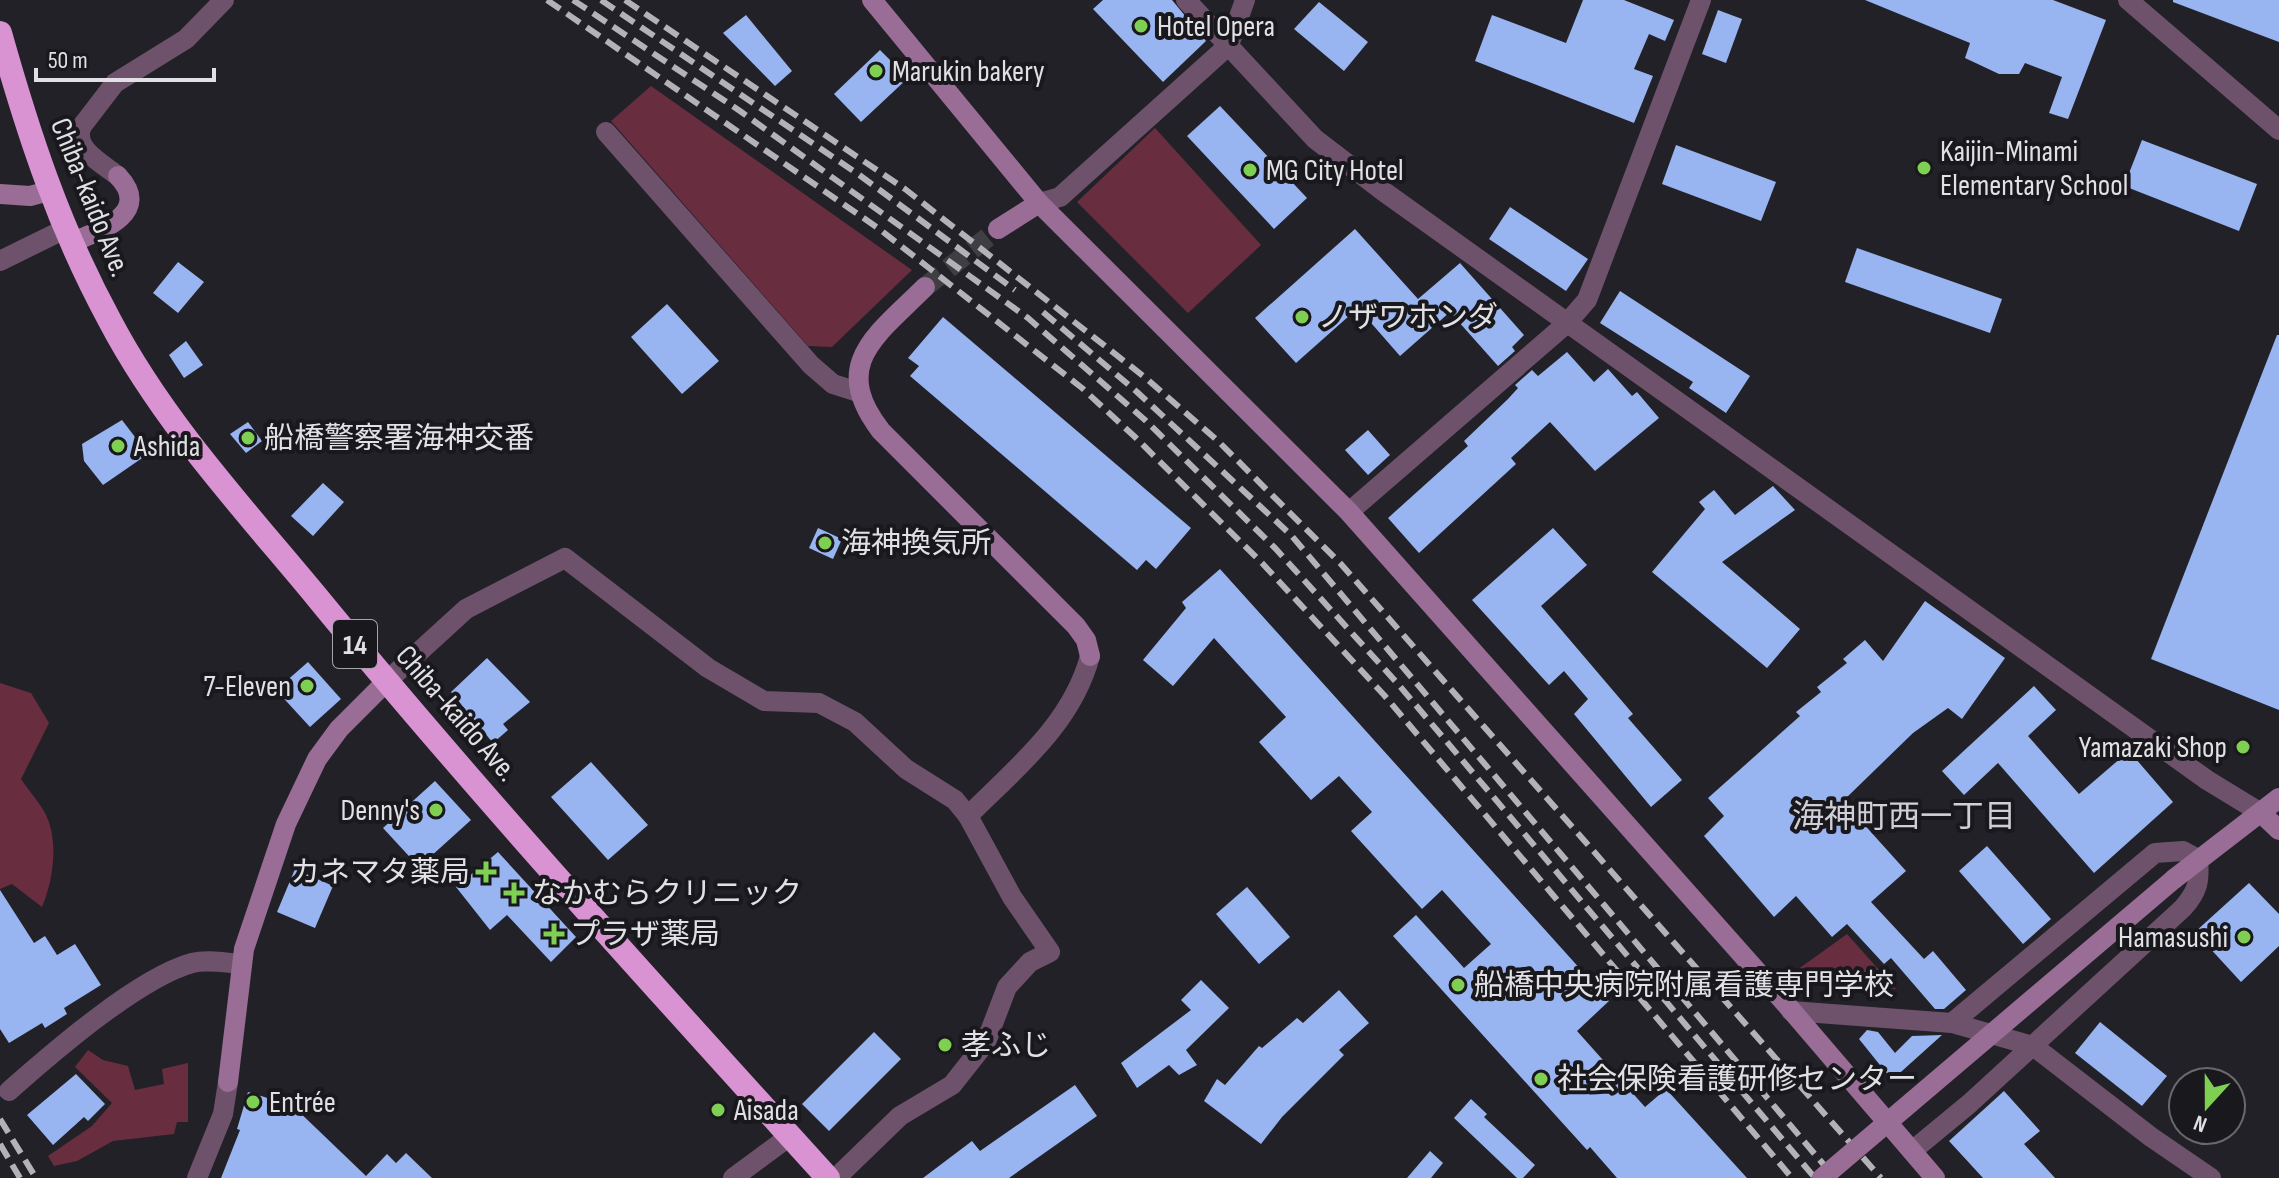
<svg xmlns="http://www.w3.org/2000/svg" width="2279" height="1178" font-family="'Sofia Sans Condensed','Noto Sans JP',sans-serif">
	<style>
		.green { fill: #692d40 }
		.building { fill: #98b4f1 }
		.lines { fill: none; stroke-linecap: round; stroke-linejoin: round }
		.secondary-tunnel { stroke: #3f3e43; stroke-width: 20; stroke-dasharray: 20 10; stroke-linecap: butt }
		.street { stroke: #6e526b; stroke-width: 20 }
		.secondary { stroke: #996d95; stroke-width: 20 }
		.highway { stroke: #d993d2; stroke-width: 24 }
		.rail { stroke: #b3b2b6; stroke-width: 6; stroke-dasharray: 16 8; stroke-linecap: butt }
		.secondary-bridge { stroke: #996d95; stroke-width: 20 }
		.poi-dot { fill: #7fd052; stroke: #19181d; stroke-width: 3 }
		.labels { text-anchor: middle; stroke-width: 8; stroke-linejoin: round; paint-order: stroke }
		.shield { fill: #19181d; stroke: #a5a4a8; stroke-width: 2 }
		.shield-label { font-size: 28px; font-weight: bold; fill: #e1e0e4 }
		.poi-label { font-size: 30px; fill: #e1e0e4; stroke: #19181d; text-anchor: start }
		.street-label { font-size: 30px; fill: #e1e0e4; stroke: #19181d }
		.neighbourhood-label { font-size: 32px; fill: #d0ced6; stroke: #19181d }
	</style>
	<rect width="100%" height="100%" fill="#222127"/>
	<!-- green -->
	<g class="green">
		<polygon points="651,86 912,270 832,347 808,346 611,121"/>
		<polygon points="1155,128 1261,245 1188,313 1077,202"/>
		<path d="M0 683 31 693 49 723 21 779C29 791 40 803 46 815 59 842 53 881 42 907L12 884 0 889Z"/>
		<path d="M1847 934 1896 989C1861 988 1826 992 1797 970Z"/>
		<polygon points="88,1050 103,1060 128,1066 135,1090 164,1084 162,1069 188,1063 188,1122 177,1122 174,1134 113,1141 77,1161 54,1166 48,1156 92,1126 112,1103 75,1067"/>
	</g>
	<!-- building -->
	<g class="building">
		<polygon points="1103,0 1172,0 1206,41 1163,82 1093,9"/>
		<polygon points="1583,0 1624,0 1674,20 1665,41 1649,34 1634,69 1653,76 1634,123 1475,61 1492,15 1566,43"/>
		<polygon points="1865,0 2053,0 2106,20 2068,119 2049,113 2062,77 2025,63 2019,74 1999,74 1965,58 1970,43"/>
		<polygon points="2173,0 2279,0 2279,42 2173,2"/>
		<polygon points="1319,2 1368,42 1344,71 1294,29"/>
		<polygon points="1718,10 1742,19 1726,63 1702,54"/>
		<polygon points="746,15 792,71 775,86 723,33"/>
		<polygon points="880,50 908,78 861,122 834,94"/>
		<polygon points="1220,106 1307,198 1274,229 1187,136"/>
		<polygon points="2142,140 2257,184 2239,231 2124,186"/>
		<polygon points="1676,145 1776,182 1761,221 1662,184"/>
		<polygon points="1510,207 1588,259 1566,291 1489,239"/>
		<polygon points="1355,229 1418,299 1460,263 1524,335 1512,347 1515,351 1498,366 1450,312 1400,356 1358,308 1296,363 1255,318"/>
		<polygon points="1857,248 2002,299 1990,333 1845,282"/>
		<polygon points="178,262 204,282 178,313 153,293"/>
		<polygon points="1620,291 1750,376 1726,413 1689,388 1693,382 1600,323"/>
		<polygon points="667,304 719,361 682,394 631,337"/>
		<polygon points="943,317 1191,528 1156,569 1146,560 1137,570 910,376 919,366 908,358"/>
		<polygon points="2277,335 2279,335 2279,710 2151,659"/>
		<polygon points="186,341 203,365 184,378 169,355"/>
		<polygon points="1567,352 1594,382 1608,369 1632,396 1637,392 1659,418 1595,471 1550,422 1511,458 1516,464 1419,553 1388,518 1468,446 1464,441 1508,399 1518,388 1515,385 1532,370 1538,376"/>
		<polygon points="122,420 148,454 103,485 84,461 82,444"/>
		<polygon points="248,422 262,441 246,453 230,434"/>
		<polygon points="1368,430 1390,455 1368,475 1345,450"/>
		<polygon points="323,483 344,502 313,536 291,516"/>
		<polygon points="1773,486 1795,510 1722,562 1800,629 1767,668 1652,572 1705,509 1699,502 1714,490 1735,515"/>
		<polygon points="818,528 842,539 833,559 809,548"/>
		<polygon points="1553,528 1587,565 1541,606 1633,714 1628,718 1682,780 1651,807 1574,714 1588,699 1564,671 1549,685 1472,600"/>
		<polygon points="1220,569 1609,1001 1577,1031 1645,1107 1666,1089 1747,1178 1617,1178 1590,1147 1587,1150 1393,936 1416,915 1464,968 1491,944 1442,890 1422,909 1351,831 1372,812 1339,776 1311,800 1259,742 1286,717 1214,638 1173,686 1143,660 1186,608 1182,602"/>
		<polygon points="1925,601 2005,658 1962,719 1948,708 1913,733 1843,801 1906,871 1871,902 1924,959 1933,951 1966,990 1944,1009 1935,1009 1891,958 1884,964 1847,924 1832,937 1796,896 1774,917 1704,836 1724,816 1708,798 1800,716 1796,712 1821,692 1817,687 1847,663 1843,659 1865,640 1883,661"/>
		<polygon points="487,658 530,702 503,724 508,730 493,743 451,692"/>
		<polygon points="308,662 341,699 310,727 276,690"/>
		<polygon points="2034,686 2056,710 2028,736 2079,794 2129,751 2173,802 2094,873 1998,763 1964,795 1942,771"/>
		<polygon points="591,762 648,825 608,860 551,797"/>
		<polygon points="435,781 471,820 419,867 383,828"/>
		<polygon points="1987,846 2051,919 2023,944 1959,871"/>
		<polygon points="498,852 576,937 551,962 507,915 490,930 456,887"/>
		<polygon points="295,869 333,886 315,928 277,912"/>
		<polygon points="2249,883 2279,914 2279,946 2241,982 2195,932"/>
		<polygon points="1247,887 1290,937 1259,964 1216,914"/>
		<polygon points="0,890 34,943 45,936 57,955 75,944 101,985 64,1008 67,1014 45,1028 42,1023 9,1043 0,1029"/>
		<polygon points="1201,980 1229,1008 1186,1050 1197,1065 1179,1075 1169,1065 1137,1088 1121,1063 1191,1010 1181,1000"/>
		<polygon points="1339,990 1369,1023 1339,1050 1344,1055 1282,1117 1261,1144 1204,1101 1217,1079 1225,1085 1259,1046 1262,1048 1297,1018 1303,1023"/>
		<polygon points="2100,1022 2167,1076 2142,1106 2075,1053"/>
		<polygon points="1867,1030 1878,1032 1895,1053 1912,1036 1942,1035 1892,1080 1859,1039"/>
		<polygon points="874,1032 901,1059 829,1131 802,1104"/>
		<polygon points="76,1074 105,1104 88,1121 84,1117 53,1145 27,1115"/>
		<polygon points="1075,1085 1097,1116 1009,1178 923,1178 972,1141 980,1151"/>
		<polygon points="2004,1091 2040,1131 2024,1144 2055,1178 1983,1178 1949,1141"/>
		<polygon points="248,1092 293,1106 366,1176 387,1154 396,1163 406,1153 432,1178 221,1178 240,1130 237,1129"/>
		<polygon points="1471,1099 1487,1114 1484,1117 1535,1165 1523,1178 1517,1178 1454,1118"/>
		<polygon points="1430,1151 1443,1163 1431,1178 1407,1178"/>
	</g>
	<g class="lines">
		<!-- secondary-tunnel -->
		<polyline class="secondary-tunnel" points="925,287 998,229"/>
		<!-- street -->
		<g class="street">
			<polyline points="1186,0 1315,139 1383,191 2207,780 2261,813"/>
			<polyline points="2128,0 2279,130"/>
			<polyline points="606,132 811,365 833,384 858,392"/>
			<path d="M118 176C103 164 71 148 82 126L115 83 186 39 224 0"/>
			<polyline points="1039,203 1060,197 1229,45 1245,0"/>
			<polyline points="0,261 65,229"/>
			<polyline points="1349,512 1566,324 1587,300 1701,0"/>
			<polyline points="386,682 466,609 565,558 708,668 764,701 819,703 855,722 906,769 955,800 968,816"/>
			<polyline points="1791,1011 1952,1023 2033,1046 2151,1137 2211,1178"/>
			<path d="M9 1091C52 1053 138 978 192 963 207 959 227 963 242 964"/>
			<path d="M1912 1151 1969 1104 2183 908C2198 891 2200 881 2198 859L2183 851 2155 853 1952 1023"/>
			<polyline points="197,1178 223,1114 228,1082"/>
			<polyline points="733,1178 790,1136"/>
			<path d="M836 1178 900 1116 952 1085 986 1042 1007 987 1030 962 1050 952 1012 897 968 816C1016 768 1072 724 1090 656"/>
		</g>
		<!-- secondary -->
		<g class="secondary">
			<polyline points="872,0 1039,203 1349,512 1786,1004 1935,1178"/>
			<polyline points="0,194 30,196 49,191"/>
			<polyline points="998,229 1039,203"/>
			<path d="M72 242C100 231 153 213 118 176"/>
			<path d="M925 287C877 335 829 364 881 431L1076 626 1086 640 1090 656"/>
			<polyline points="2261,813 2279,830"/>
			<polyline points="2174,879 2279,798"/>
			<polyline points="228,1082 244,949 286,824 317,759 339,729 386,682"/>
		</g>
		<!-- highway -->
		<path class="highway" d="M0 33C29 136 59 227 110 321 163 422 244 509 316 596 480 796 655 987 828 1178"/>
		<!-- rail -->
		<g class="rail">
			<polyline points="547,0 878,228 1082,388 1135,437 1262,563 1384,695 1792,1178"/>
			<polyline points="573,0 740,111 1028,318 1145,420 1275,548 1398,684 1815,1178"/>
			<polyline points="601,0 858,174 1015,290"/>
			<polyline points="625,0 905,189 1147,379 1218,441 1340,563 1881,1178"/>
			<polyline points="1043,312 1137,392 1291,535 1835,1178"/>
			<polyline points="0,1119 36,1178"/>
			<polyline points="0,1144 20,1178"/>
		</g>
		<!-- secondary-bridge -->
		<polyline class="secondary-bridge" points="1822,1178 2174,879"/>
	</g>
	<!-- markers -->
	<g class="poi-dot">
		<circle cx="1141" cy="26" r="8"/>
		<circle cx="876" cy="71" r="8"/>
		<circle cx="1924" cy="168" r="8"/>
		<circle cx="1250" cy="170" r="8"/>
		<circle cx="1302" cy="317" r="8"/>
		<circle cx="248" cy="438" r="8"/>
		<circle cx="118" cy="446" r="8"/>
		<circle cx="825" cy="543" r="8"/>
		<circle cx="307" cy="686" r="8"/>
		<circle cx="2243" cy="747" r="8"/>
		<circle cx="436" cy="810" r="8"/>
		<path d="M482 860h8v8h8v8h-8v8h-8v-8h-8v-8h8z"/>
		<path d="M510 881h8v8h8v8h-8v8h-8v-8h-8v-8h8z"/>
		<path d="M550 922h8v8h8v8h-8v8h-8v-8h-8v-8h8z"/>
		<circle cx="2244" cy="937" r="8"/>
		<circle cx="1458" cy="985" r="8"/>
		<circle cx="945" cy="1045" r="8"/>
		<circle cx="1541" cy="1079" r="8"/>
		<circle cx="253" cy="1102" r="8"/>
		<circle cx="718" cy="1110" r="8"/>
	</g>
	<g class="labels">
		<!-- shield labels -->
		<rect class="shield" x="333" y="620" width="44" height="48" rx="6"/>
		<g class="shield-label">
			<text x="355" y="654">14</text>
		</g>
		<!-- poi labels -->
		<g class="poi-label">
			<text x="1157" y="36">Hotel Opera</text>
			<text x="892" y="81">Marukin bakery</text>
			<text x="1940" y="161">Kaijin-Minami<tspan x="1940" dy="34">Elementary School</tspan></text>
			<text x="1266" y="180">MG City Hotel</text>
			<text x="1318" y="327">ノザワホンダ</text>
			<text x="264" y="448">船橋警察署海神交番</text>
			<text x="134" y="456">Ashida</text>
			<text x="841" y="553">海神換気所</text>
			<text x="291" y="696" text-anchor="end">7-Eleven</text>
			<text x="2227" y="757" text-anchor="end">Yamazaki Shop</text>
			<text x="420" y="820" text-anchor="end">Denny's</text>
			<text x="470" y="882" text-anchor="end">カネマタ薬局</text>
			<text x="532" y="903">なかむらクリニック</text>
			<text x="570" y="944">プラザ薬局</text>
			<text x="2228" y="947" text-anchor="end">Hamasushi</text>
			<text x="1474" y="995">船橋中央病院附属看護専門学校</text>
			<text x="961" y="1055">孝ふじ</text>
			<text x="1557" y="1089">社会保険看護研修センター</text>
			<text x="269" y="1112">Entrée</text>
			<text x="734" y="1120">Aisada</text>
		</g>
		<!-- street labels -->
		<g class="street-label">
			<text transform="translate(91 197) rotate(68)" y="10">Chiba-kaido Ave.</text>
			<text transform="translate(457 713) rotate(49)" y="10">Chiba-kaido Ave.</text>
		</g>
		<!-- neighbourhood labels -->
		<g class="neighbourhood-label">
			<text x="1904" y="827">海神町西一丁目</text>
		</g>
	</g>
	<!-- north arrow -->
	<g transform="translate(2207 1106) rotate(201)"><circle r="38" fill="#19181d" stroke="#69686d" stroke-width="2"/>
	<path d="M0-6L14 30L0 20L-14 30Z" fill="#7fd052"/>
	<text y="-12" font-size="22" font-weight="bold" text-anchor="middle" fill="#e1e0e4">N</text>
	</g>
	<!-- scale -->
	<path d="M36 68v12h178v-12" fill="none" stroke="#e1e0e4" stroke-width="4"/>
	<text x="48" y="68" font-size="24" fill="#e1e0e4" stroke="#19181d" stroke-width="6" paint-order="stroke">50 m</text>
</svg>
